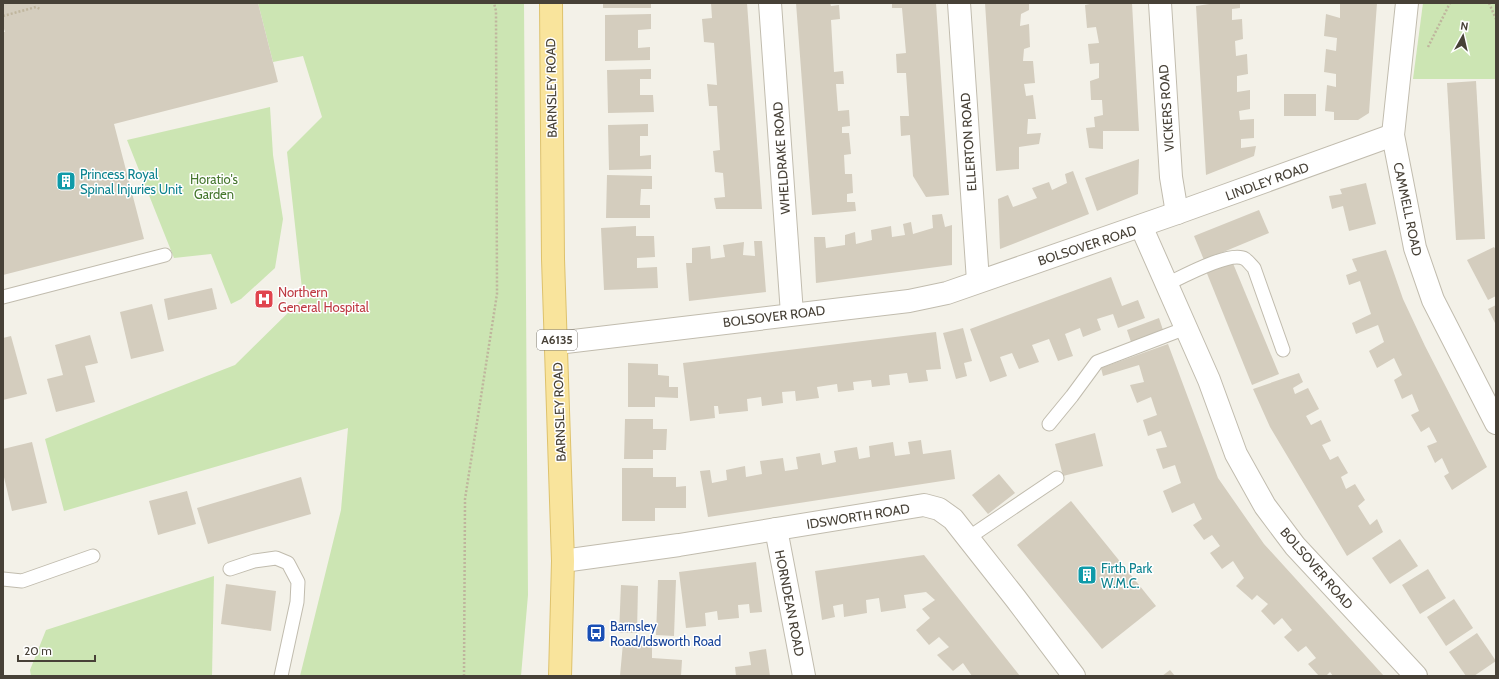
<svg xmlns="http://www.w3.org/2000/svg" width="1499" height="679" font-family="Cabin,sans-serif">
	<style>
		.green { fill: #cce5b3 }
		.building { fill: #d4cdbe }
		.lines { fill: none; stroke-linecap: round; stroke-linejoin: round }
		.service-casing { stroke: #c1bcae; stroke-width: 15 }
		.minor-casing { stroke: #c1bcae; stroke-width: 24 }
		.primary-casing { stroke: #dec26c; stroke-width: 24 }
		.path { stroke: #bfb59d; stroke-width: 2.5; stroke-dasharray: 2 2; stroke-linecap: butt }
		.service { stroke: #fff; stroke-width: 13 }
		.minor { stroke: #fff; stroke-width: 22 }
		.primary { stroke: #f9e49c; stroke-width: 22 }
		.labels { text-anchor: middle; stroke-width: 3; stroke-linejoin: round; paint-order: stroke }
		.shield { fill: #fff; stroke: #7e7a73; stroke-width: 1 }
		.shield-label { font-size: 12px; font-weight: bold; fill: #474137 }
		.street-label { font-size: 13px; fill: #474137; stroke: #fff }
		.culture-label { font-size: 13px; fill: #0d838f; stroke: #fff; text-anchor: start }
		.park-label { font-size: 13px; fill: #45762d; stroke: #fff }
		.health-label { font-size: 13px; fill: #be3a42; stroke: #fff; text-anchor: start }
		.transit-label { font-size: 13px; fill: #164399; stroke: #fff; text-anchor: start }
	</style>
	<rect width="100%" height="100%" fill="#f3f1e8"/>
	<!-- green -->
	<g class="green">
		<polygon points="258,3 524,3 528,595 521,676 300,676 341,510 348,428 64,511 45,439 235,365 303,298 287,152 322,117 303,56 273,62"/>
		<polygon points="1423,3 1496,3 1496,79 1413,79"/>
		<polygon points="270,107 273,155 283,219 275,268 241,299 231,304 211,254 174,258 127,140"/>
		<polygon points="214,576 212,676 31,676 30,670 46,630"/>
	</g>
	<!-- building -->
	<g class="building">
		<polygon points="3,3 258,3 278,82 114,124 144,239 3,275 3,32 5,32 3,26"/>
		<rect x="603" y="3" width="48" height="5"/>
		<polygon points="711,3 747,3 762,209 716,209 714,198 725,197 723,173 715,172 713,151 720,150 717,106 709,106 707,84 717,85 714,43 704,42 702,19 712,18"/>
		<polygon points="796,3 830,3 831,6 839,5 840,19 831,20 834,72 843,71 844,84 836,84 838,111 849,110 850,126 842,127 842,133 849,133 851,154 844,155 845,174 852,174 853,193 847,194 847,202 855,202 856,211 812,215"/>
		<polygon points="892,3 936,3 949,195 926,197 913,176 910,135 901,136 900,116 909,116 906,73 897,73 896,54 906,53 902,8 892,8"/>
		<polygon points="985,3 1029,3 1029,10 1021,14 1020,26 1029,24 1030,47 1024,49 1023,61 1033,61 1035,83 1024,84 1026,96 1033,95 1036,119 1028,119 1027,134 1041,133 1039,144 1019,147 1019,169 996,171"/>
		<polygon points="1095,3 1132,3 1139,131 1103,131 1103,149 1089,148 1086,128 1095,127 1094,117 1103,115 1102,100 1091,100 1090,81 1099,78 1099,63 1090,64 1088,44 1099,43 1096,27 1087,28 1085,5"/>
		<polygon points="1216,3 1240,3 1240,8 1232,9 1232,20 1242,19 1243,39 1235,41 1236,56 1247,54 1248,74 1237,76 1237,92 1250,90 1250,109 1239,111 1240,120 1254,119 1254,138 1241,139 1241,148 1256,146 1254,156 1206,175 1196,6"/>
		<polygon points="1340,3 1377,3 1369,113 1358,120 1334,120 1334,112 1325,111 1327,85 1336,87 1336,74 1324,72 1326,49 1336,51 1337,38 1324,36 1326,14 1340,18"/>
		<polygon points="651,14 651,29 638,30 638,48 650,47 650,60 605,61 605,15"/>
		<polygon points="651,69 651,79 640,79 640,95 653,95 654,112 608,113 607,70"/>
		<polygon points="1476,81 1485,239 1456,240 1447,83"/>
		<rect x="1284" y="94" width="32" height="22"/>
		<polygon points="648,124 648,136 640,136 640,156 651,155 651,169 609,170 608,125"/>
		<polygon points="1139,159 1138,194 1097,211 1085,178"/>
		<polygon points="1073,171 1089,214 1000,249 998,199 1008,195 1013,207 1037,198 1032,188 1049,182 1052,190 1067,183 1065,174"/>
		<polygon points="607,175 652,176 652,189 641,189 640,205 650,205 650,218 606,218"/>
		<polygon points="1366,183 1376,224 1349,231 1343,206 1332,209 1329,196 1342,194 1340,189"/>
		<polygon points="1259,210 1269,233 1204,260 1194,236"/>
		<polygon points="942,214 945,227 952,225 952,265 816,283 814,237 825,237 826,248 845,245 845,235 855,232 856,244 872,240 871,230 891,226 892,237 905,235 903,224 911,222 913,234 933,228 932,215"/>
		<polygon points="636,226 636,236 654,236 655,257 637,258 637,268 657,267 658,288 604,290 601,228"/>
		<polygon points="754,241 762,241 766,292 689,301 686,263 692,263 692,248 710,246 711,259 725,257 723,245 744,242 743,255 755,256"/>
		<polygon points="1494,247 1496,250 1496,296 1488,300 1467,260"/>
		<polygon points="1386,250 1403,299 1425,346 1487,467 1452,490 1444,476 1449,473 1442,458 1435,463 1427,446 1437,442 1429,427 1421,432 1411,415 1419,411 1412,394 1402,399 1394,380 1402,375 1394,358 1377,368 1369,351 1384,342 1378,325 1356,334 1352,323 1371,314 1360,281 1349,285 1346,275 1357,271 1352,259"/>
		<polygon points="1232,261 1279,374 1252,385 1206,271"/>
		<polygon points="1111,277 1122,306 1138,300 1145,318 1118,328 1113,314 1097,319 1101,330 1083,337 1080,328 1065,334 1073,356 1058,361 1049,339 1032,345 1039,362 1019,369 1012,353 1000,357 1007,376 990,382 970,329"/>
		<polygon points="212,288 217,309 168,320 164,299"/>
		<polygon points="152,304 164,351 131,359 120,312"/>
		<polygon points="1496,305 1496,325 1488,309"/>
		<polygon points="1159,318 1163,330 1131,342 1127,330"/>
		<polygon points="963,328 972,361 964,363 967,376 956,379 943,333"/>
		<polygon points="936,332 941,369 926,370 928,381 909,383 907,373 889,375 890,385 872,387 871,380 853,382 854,390 838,392 837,384 817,387 819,398 796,401 795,391 782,392 783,403 762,406 761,397 747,399 748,411 719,414 718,406 714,406 715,418 690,421 683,363"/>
		<polygon points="90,335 98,363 85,366 95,402 56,412 47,379 63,375 55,345"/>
		<polygon points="11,336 27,394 3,400 3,338"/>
		<polygon points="1168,344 1218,478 1264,544 1384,676 1333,676 1330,672 1326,676 1319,676 1308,664 1316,658 1306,646 1298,652 1284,637 1292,630 1282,618 1274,625 1261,611 1268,604 1257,595 1252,600 1236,586 1244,578 1233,561 1222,569 1210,553 1220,546 1212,535 1204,540 1193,525 1202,519 1194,503 1172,513 1163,491 1181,483 1175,465 1163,469 1156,449 1167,447 1161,431 1148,436 1143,420 1157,415 1151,397 1137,403 1130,385 1144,382 1139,365 1103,376 1101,368"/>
		<polygon points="628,363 658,364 658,375 669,376 669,387 678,387 678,398 655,397 655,407 628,407"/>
		<polygon points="1299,373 1303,382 1293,388 1295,394 1308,388 1319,409 1306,416 1311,425 1321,420 1331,441 1322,445 1330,460 1338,456 1348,473 1341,477 1346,489 1355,484 1365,500 1358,506 1370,525 1377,519 1383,532 1347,556 1270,427 1253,389"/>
		<polygon points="625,419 653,419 653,429 667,429 666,450 653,450 653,459 624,459"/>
		<polygon points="1095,433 1103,466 1063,476 1055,444"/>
		<polygon points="921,440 923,454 951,450 955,479 708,517 700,471 710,470 712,483 727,480 726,470 745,466 746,477 762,474 760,461 783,458 785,471 798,469 796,457 820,453 822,465 836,462 834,451 857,447 859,459 870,457 869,446 893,442 895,456 910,454 908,442"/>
		<polygon points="32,442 47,503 12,511 3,473 3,449"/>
		<polygon points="622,468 653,468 653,477 676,477 676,487 686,486 686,508 655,508 655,521 622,521"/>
		<polygon points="999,474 1015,493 988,514 972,495"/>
		<polygon points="301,477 311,514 208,544 197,508"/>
		<polygon points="187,491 196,524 158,535 149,501"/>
		<polygon points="1071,501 1156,606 1102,649 1017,545"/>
		<polygon points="1400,539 1418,566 1390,584 1372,558"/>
		<polygon points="924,555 1020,676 972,676 963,663 953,671 937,655 949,647 939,637 929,645 916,630 930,618 922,609 935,600 926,592 904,595 906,608 881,612 879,598 866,600 867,613 844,617 843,604 833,606 835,617 822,620 815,571"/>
		<polygon points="756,562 762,612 750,613 749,604 738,605 739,618 718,620 717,611 705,613 706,626 686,628 679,572"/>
		<polygon points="1428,569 1446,598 1420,614 1402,585"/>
		<polygon points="658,580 676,580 674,636 656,635"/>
		<polygon points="226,584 276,591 271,631 221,624"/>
		<polygon points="621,585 638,586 637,633 619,633"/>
		<polygon points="1454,599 1473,628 1446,646 1427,617"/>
		<polygon points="1477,633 1496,661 1474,676 1466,676 1449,652"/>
		<polygon points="623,643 652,645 652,658 682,660 681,676 620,676"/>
		<polygon points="766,649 770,676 736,676 735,667 751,665 749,652"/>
		<polygon points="1170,670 1175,676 1162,676"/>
	</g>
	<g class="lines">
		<defs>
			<g id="service">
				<path d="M1167 284C1182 277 1231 250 1245 259 1248 261 1251 265 1254 268L1283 350"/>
				<polyline points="3,297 165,255"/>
				<polyline points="1049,424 1072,396 1097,362 1186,328"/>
				<polyline points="968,538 1057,478"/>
				<polyline points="230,569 254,561 276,558 288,563 298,582 297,602 281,676"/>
				<polyline points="3,579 22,581 93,556"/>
			</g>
			<g id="minor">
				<polyline points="770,3 792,314"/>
				<polyline points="959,3 978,281"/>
				<polyline points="1160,3 1171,177 1177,213"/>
				<polyline points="1407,3 1393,135 1415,248 1433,300 1496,423"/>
				<polyline points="1141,226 1209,380 1236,454 1265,506 1295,546 1416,676"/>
				<polyline points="557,343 909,301 947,293 1177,213 1393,135"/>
				<polyline points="776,529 804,676"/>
				<polyline points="563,561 679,545 924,505 939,509 953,519 1016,599 1074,676"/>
			</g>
			<polyline id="primary" points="551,3 553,259 563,561 560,676"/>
		</defs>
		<!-- service casing -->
		<use href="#service" class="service-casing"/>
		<!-- minor casing -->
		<use href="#minor" class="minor-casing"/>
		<!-- primary casing -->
		<use href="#primary" class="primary-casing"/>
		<!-- path -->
		<g class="path">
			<polyline points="1489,3 1496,19"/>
			<polyline points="3,16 36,7 40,9"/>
			<polyline points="1428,47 1450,3"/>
			<polyline points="464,676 465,499 497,294 496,11 494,3"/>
		</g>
		<!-- service -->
		<use href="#service" class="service"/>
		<!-- minor -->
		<use href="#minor" class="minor"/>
		<!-- primary -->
		<use href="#primary" class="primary"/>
	</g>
	<!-- icons -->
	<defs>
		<symbol id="building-square" viewBox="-11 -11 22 22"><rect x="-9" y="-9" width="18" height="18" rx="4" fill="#0f9aa8" stroke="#fff"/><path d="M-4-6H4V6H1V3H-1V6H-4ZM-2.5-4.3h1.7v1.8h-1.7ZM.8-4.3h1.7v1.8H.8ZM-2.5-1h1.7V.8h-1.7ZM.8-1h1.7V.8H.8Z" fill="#fff"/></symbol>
		<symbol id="hospital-square" viewBox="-11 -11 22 22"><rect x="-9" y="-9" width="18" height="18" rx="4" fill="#e0444e" stroke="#fff"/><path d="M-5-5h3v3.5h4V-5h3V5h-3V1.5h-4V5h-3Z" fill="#fff"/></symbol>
		<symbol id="bus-square" viewBox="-11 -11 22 22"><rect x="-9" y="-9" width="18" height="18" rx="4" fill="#1a4fb4" stroke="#fff"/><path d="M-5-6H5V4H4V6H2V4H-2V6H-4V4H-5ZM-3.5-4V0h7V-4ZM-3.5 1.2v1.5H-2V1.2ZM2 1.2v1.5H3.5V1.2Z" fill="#fff"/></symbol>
	</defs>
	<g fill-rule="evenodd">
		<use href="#building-square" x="55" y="170" width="22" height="22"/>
		<use href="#hospital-square" x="253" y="288" width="22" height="22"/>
		<use href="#building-square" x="1076" y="564" width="22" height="22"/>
		<use href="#bus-square" x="585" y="622" width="22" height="22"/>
	</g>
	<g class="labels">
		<!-- shield labels -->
		<rect class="shield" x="537" y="330" width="40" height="20" rx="3"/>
		<g class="shield-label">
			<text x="557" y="344">A6135</text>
		</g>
		<!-- street labels -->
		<g class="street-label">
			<text transform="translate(551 88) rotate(-91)" y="5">BARNSLEY ROAD</text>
			<text transform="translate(1166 108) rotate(-94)" y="5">VICKERS ROAD</text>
			<text transform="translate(968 142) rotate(-94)" y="5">ELLERTON ROAD</text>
			<text transform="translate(781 158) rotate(-94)" y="5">WHELDRAKE ROAD</text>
			<text transform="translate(1267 181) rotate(-20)" y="5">LINDLEY ROAD</text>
			<text transform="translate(1408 209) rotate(78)" y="5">CAMMELL ROAD</text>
			<text transform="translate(1087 245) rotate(-18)" y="5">BOLSOVER ROAD</text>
			<text transform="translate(774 316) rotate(-7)" y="5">BOLSOVER ROAD</text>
			<text transform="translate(559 412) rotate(-92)" y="5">BARNSLEY ROAD</text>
			<text transform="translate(858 516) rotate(-9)" y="5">IDSWORTH ROAD</text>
			<text transform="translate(1317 568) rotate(49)" y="5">BOLSOVER ROAD</text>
			<text transform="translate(790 603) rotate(79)" y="5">HORNDEAN ROAD</text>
		</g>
		<!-- culture labels -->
		<g class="culture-label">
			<text x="80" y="179">Princess Royal<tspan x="80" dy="15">Spinal Injuries Unit</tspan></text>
			<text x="1101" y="573">Firth Park<tspan x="1101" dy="15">W.M.C.</tspan></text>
		</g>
		<!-- park labels -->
		<g class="park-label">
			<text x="214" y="184">Horatio's<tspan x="214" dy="15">Garden</tspan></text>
		</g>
		<!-- health labels -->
		<g class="health-label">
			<text x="278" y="297">Northern<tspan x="278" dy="15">General Hospital</tspan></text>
		</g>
		<!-- transit labels -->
		<g class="transit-label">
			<text x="610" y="631">Barnsley<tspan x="610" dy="15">Road/Idsworth Road</tspan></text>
		</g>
	</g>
	<!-- border -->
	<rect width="1499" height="679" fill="none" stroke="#474137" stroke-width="8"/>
	<!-- north arrow -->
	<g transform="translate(1463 36) rotate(8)" stroke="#ffffff" stroke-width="3" paint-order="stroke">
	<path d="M0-3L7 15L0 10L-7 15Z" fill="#474137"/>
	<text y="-6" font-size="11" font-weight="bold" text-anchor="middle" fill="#474137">N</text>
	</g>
	<!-- scale -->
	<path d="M18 655v6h77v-6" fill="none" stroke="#474137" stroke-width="2"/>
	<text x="24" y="655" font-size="12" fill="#474137" stroke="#ffffff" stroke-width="3" paint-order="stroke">20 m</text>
</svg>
